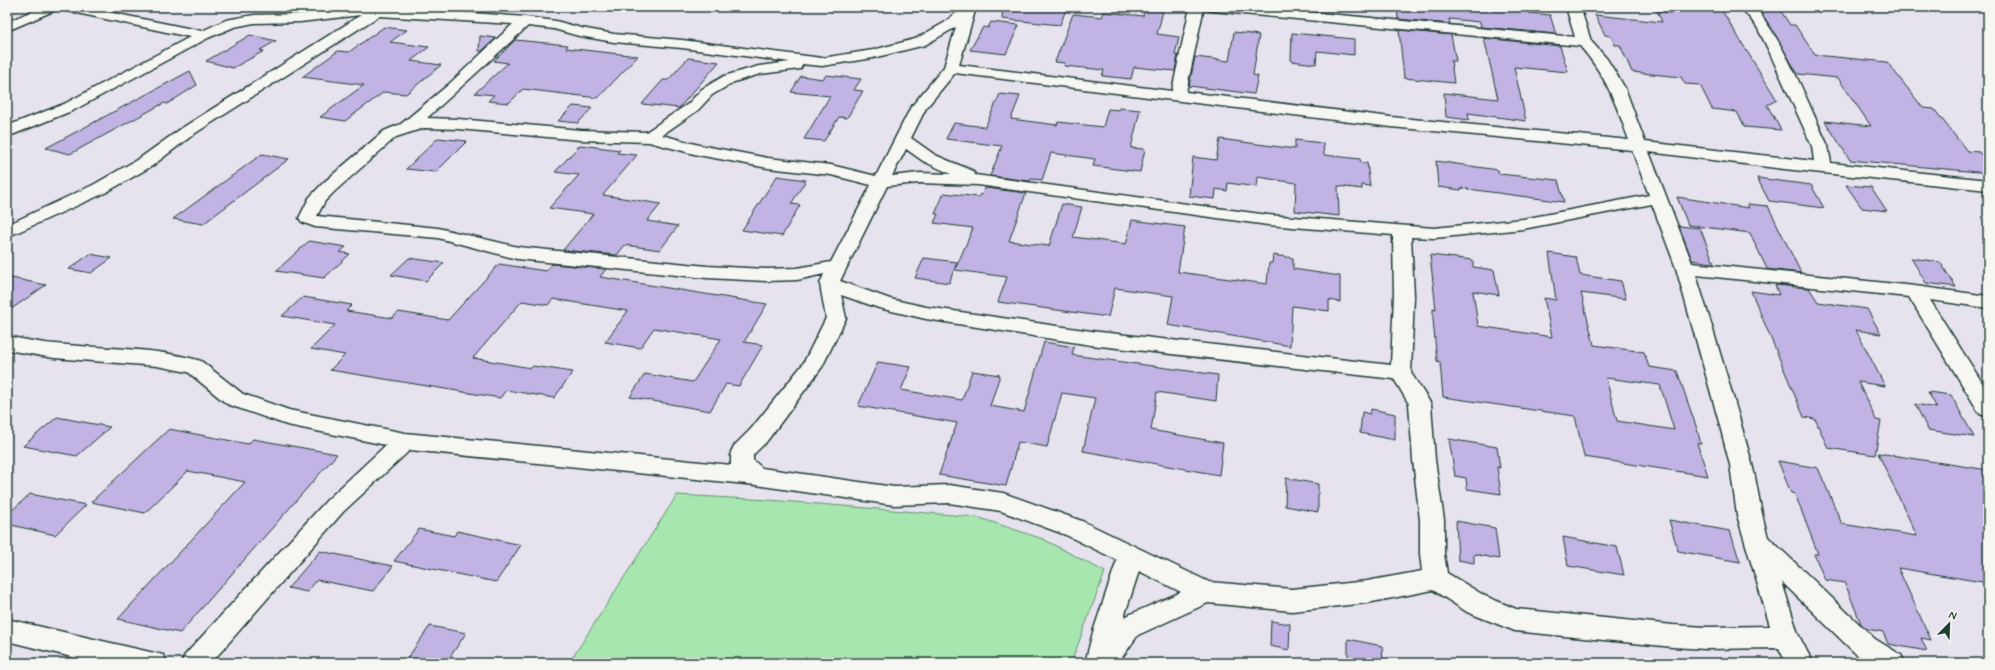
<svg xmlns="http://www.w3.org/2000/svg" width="1995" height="670" font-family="Mynerve,sans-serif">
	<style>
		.green { fill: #a7e6af; stroke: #639272 }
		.building { fill: #c1b3e4; stroke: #1f3d34; fill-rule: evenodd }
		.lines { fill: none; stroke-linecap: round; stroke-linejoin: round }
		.minor-casing { stroke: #1f3d34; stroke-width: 3 }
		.minor { fill: #f6f6f2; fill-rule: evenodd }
	</style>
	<rect width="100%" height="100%" fill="#e6e2ee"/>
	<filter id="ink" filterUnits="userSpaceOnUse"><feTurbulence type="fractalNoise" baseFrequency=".025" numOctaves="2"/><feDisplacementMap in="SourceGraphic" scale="8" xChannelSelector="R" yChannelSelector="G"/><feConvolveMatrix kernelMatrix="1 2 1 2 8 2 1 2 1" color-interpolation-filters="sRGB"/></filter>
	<g filter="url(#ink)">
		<!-- green -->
		<polygon class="green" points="677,495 769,500 977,517 1043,539 1105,572 1071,663 569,663"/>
		<!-- building -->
		<g class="building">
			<polygon points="1003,7 1067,7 1060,25 1002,19"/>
			<polygon points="1397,7 1527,7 1529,13 1550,15 1556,34 1481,27 1480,22 1449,19 1450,24 1398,19"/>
			<polygon points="1668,7 1721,9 1777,100 1767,105 1781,130 1745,127 1737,112 1712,109 1700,85 1685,84 1681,77 1632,72 1620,45 1615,45 1611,36 1605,35 1595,15 1662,22 1657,11 1670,13"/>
			<polygon points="1758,7 1778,7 1790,25 1795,25 1815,55 1887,62 1923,108 1934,109 1967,151 1979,152 1988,164 1988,173 1850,160 1825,121 1871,126 1838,78 1798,74"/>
			<polygon points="1145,9 1163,11 1157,34 1179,37 1175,55 1178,55 1175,71 1134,67 1131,79 1102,76 1104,70 1064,66 1065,63 1055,62 1073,14 1102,17 1104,12 1143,16"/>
			<polygon points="991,22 1019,25 1006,54 970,50 983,27 988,28"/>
			<polygon points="384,27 407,30 390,42 429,47 411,61 441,65 406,94 384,92 345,121 320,117 364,85 302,77 338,51 349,52"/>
			<polygon points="1399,30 1451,35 1456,61 1451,61 1454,83 1404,78"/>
			<polygon points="1234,32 1259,35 1253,75 1258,76 1254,94 1189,86 1195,57 1229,61"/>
			<polygon points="1292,33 1354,39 1354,55 1317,51 1316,64 1291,61"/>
			<polygon points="250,35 276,41 260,50 264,51 233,68 206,61"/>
			<polygon points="480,36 496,38 482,51 479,51"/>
			<polygon points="1484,38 1560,46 1568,72 1514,67 1526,121 1468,113 1469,120 1446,117 1444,93 1498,99"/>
			<polygon points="515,40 568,45 566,48 638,56 598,98 523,89 509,103 488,101 494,95 475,93 508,63 494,61"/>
			<polygon points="688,58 719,62 679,108 642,104 663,80 668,80"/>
			<polygon points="190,71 197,85 167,104 164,103 70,154 46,148"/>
			<polygon points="826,75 861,79 854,90 863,91 847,118 839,117 824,141 804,139 830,96 791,92 801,76 823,79"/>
			<polygon points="1000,94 1020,96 1011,119 1057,125 1058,122 1103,127 1108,109 1119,110 1119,108 1140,110 1131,148 1145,149 1140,172 1093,166 1095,159 1051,153 1042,180 1031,179 1030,181 990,176 1002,146 946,139 954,123 985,127"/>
			<polygon points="573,106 592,108 578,123 558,121"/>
			<polygon points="438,138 467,141 436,172 406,169"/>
			<polygon points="1220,139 1295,149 1295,140 1323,143 1324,155 1360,159 1361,163 1367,163 1370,186 1362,185 1362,189 1338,186 1339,216 1295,211 1296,183 1258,177 1257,187 1228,183 1227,191 1216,189 1215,199 1189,196 1193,157 1216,160"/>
			<polygon points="580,145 620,150 617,153 637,155 603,195 661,204 647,221 678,226 660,250 625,245 617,255 563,250 593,214 549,208 579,175 555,172"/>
			<polygon points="262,154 289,159 203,224 173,219"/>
			<polygon points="1436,161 1498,170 1499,174 1558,180 1564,202 1461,188 1461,190 1438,187"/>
			<polygon points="777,176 806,180 791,204 800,205 782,236 742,230"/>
			<polygon points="1757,178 1811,185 1824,208 1769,201"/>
			<polygon points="1846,185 1871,187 1887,211 1862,208"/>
			<polygon points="985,188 1026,193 1009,241 1049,246 1062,204 1082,207 1073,237 1126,244 1132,220 1185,227 1178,272 1267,284 1269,263 1272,263 1273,255 1293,258 1293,269 1340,276 1340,302 1329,300 1329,311 1292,306 1290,346 1168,325 1173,296 1115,288 1108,317 998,302 1007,277 955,270 973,228 934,223 938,214 935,214 944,193 979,197 980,194 982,195"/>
			<polygon points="1677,197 1749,208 1747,204 1768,206 1801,273 1767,269 1750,233 1688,225"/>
			<polygon points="1679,226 1700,228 1714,263 1692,260"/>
			<polygon points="309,241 346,247 340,252 350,254 324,278 276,271"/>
			<path d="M1549 253 1576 257 1580 275 1621 281 1626 299 1581 293 1594 345 1644 352 1649 367 1677 371 1697 429 1701 444 1697 443 1708 476 1584 457 1575 416 1443 397 1440 362 1437 361 1433 320V309L1436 310 1430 255 1473 260V267L1494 270 1499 295 1473 291 1478 326 1552 337 1544 298 1556 300ZM1606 378 1660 385 1674 430 1617 421Z"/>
			<polygon points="90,254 112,258 91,273 69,269"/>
			<polygon points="409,258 444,263 426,281 391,275"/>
			<polygon points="924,258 957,262 949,283 915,278"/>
			<polygon points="1911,258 1940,262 1956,287 1926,283"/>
			<polygon points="499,264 546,271 552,264 606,269 600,277 767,304 744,342 763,345 739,386 726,384 710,411 630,397 645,374 693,382 721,339 654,328 640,348 605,342 628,311 553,299 548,305 522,301 473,358 531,368 533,366 573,372 554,398 506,390 500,398 330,370 345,355 311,349 335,325 282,316 303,297 352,305 346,311 392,318 399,312 448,320"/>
			<polygon points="7,277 46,285 7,312"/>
			<polygon points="1775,285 1809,288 1818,302 1867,309 1881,334 1856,330 1885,386 1858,382 1876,420 1881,421 1875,455 1828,448 1815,419 1804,417 1751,291 1779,295"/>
			<polygon points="1044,342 1074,347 1072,355 1218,375 1216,401 1157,392 1151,430 1223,443 1219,475 1083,451 1095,398 1062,393 1047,447 1018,442 1006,486 939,475 957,423 858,406 878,362 911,367 901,390 962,400 972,371 1000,375 990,406 1024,412"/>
			<polygon points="1928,392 1951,395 1974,437 1928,430 1915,404 1937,408"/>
			<polygon points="1371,409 1395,414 1395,440 1360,433 1362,412 1370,414"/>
			<polygon points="57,417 110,427 77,456 23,446"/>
			<polygon points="169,429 248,444 253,439 337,454 180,633 118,619 245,482 188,471 145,513 91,502"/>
			<polygon points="1449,439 1497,447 1500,468 1497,467 1501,494 1467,489 1466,478 1455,476"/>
			<polygon points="1878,453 1988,470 1988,583 1898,568 1931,640 1921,638 1927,651 1888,644 1883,632 1867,629 1861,624 1845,583 1825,580 1814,554 1818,554 1795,494 1791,493 1778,461 1818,468 1842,524 1917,536"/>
			<polygon points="1286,478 1318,484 1318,512 1285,506"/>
			<polygon points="30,494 86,505 55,535 7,524 7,515"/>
			<polygon points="1669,520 1730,531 1740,562 1678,551"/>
			<polygon points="1456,521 1495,528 1499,559 1474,554 1474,563 1458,560"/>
			<polygon points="419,529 454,536 457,531 521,545 496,582 394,561"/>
			<polygon points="1563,537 1617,547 1624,575 1568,566"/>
			<polygon points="320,551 393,566 373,591 317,580 307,592 288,588"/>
			<polygon points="1271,621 1290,624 1289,650 1270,646"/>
			<polygon points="430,626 466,633 446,663 404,663"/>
			<polygon points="1348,639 1382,646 1383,663 1348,663"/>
		</g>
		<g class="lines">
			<defs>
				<g id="minor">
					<path d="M41 7H83L202 31 226 20 254 15 300 14 361 7 459 12 525 17 556 21 581 28 614 34 682 40 822 58 873 50 915 39 944 23 963 7H972L975 11 959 65 1172 91 1190 7H1204L1186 92 1391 117 1629 140C1615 102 1607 77 1580 46L1212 11 1207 10 1205 7H1255L1575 37 1566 7H1580L1591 41 1607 59 1625 88 1645 142 1814 161 1812 146 1768 49 1757 27 1741 7H1755C1787 47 1806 99 1828 146L1831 163 1988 180V190L1784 169 1649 152 1692 263 1915 286 1988 296V308L1930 300 1988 392V417L1980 414 1909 297 1696 275C1715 336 1734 398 1751 460 1758 486 1760 512 1768 537L1875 639 1901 655 1905 663H1869L1857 655 1782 582 1798 634 1813 663H1786L1779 648 1706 649 1673 647 1515 631 1467 612 1433 590 1367 603 1292 611 1208 603 1138 635 1118 663H1085L1093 632 1117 560 1066 535 1001 511 949 503 894 505 756 485 410 450 343 512 211 663H181L185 655 327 500 386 445 287 425 227 404 188 372 157 366 54 358 7 350V336C23 339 39 343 55 344 104 349 154 347 201 361L243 394 289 410 405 433 731 465V452L734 446 751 429 803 364 826 318 820 284 824 274 797 280 766 281 707 278 517 259 438 238 315 227 302 222 299 218 309 198 323 183 384 131 401 124 448 85 513 24 379 16 194 134 152 166 105 193 7 237V225L93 185 140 158 182 128 361 15 300 22 254 23 234 27 208 38 74 110 7 137V126L64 104 190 37 58 9 7 31V22ZM528 26 554 29 579 36 614 42 682 48 790 62 759 66 724 76 702 89 688 104 646 132 581 130 458 119 427 118ZM956 27 944 67 911 107 876 176 831 165 768 158 699 145 662 135 698 110 712 95 734 82 760 74 800 69 802 66 801 64 822 66 873 58 925 45ZM955 73 1391 127 1632 150 1649 195 1523 219 1434 228 1268 215 975 175 973 171 935 155 911 138 926 108ZM424 128 458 129 581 140 649 142 698 155 768 168 831 175 871 185 831 262 797 268 766 269 707 266 518 247 438 228 317 216 325 201 335 191 396 137ZM906 149 923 161 951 174 919 173 892 176ZM919 183 978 185 1268 225 1393 235 1394 295 1391 365 1091 331 926 307 890 299 840 281 887 186ZM1652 204 1676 268 1719 422 1730 465 1737 515 1770 626 1706 627 1673 625 1516 609 1485 596 1447 573 1444 554V520L1435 460 1431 404 1411 373 1414 295 1411 237 1434 238 1523 229ZM841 295 879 308 926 319 1091 345 1394 379 1409 404 1413 460 1420 520V554L1422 571 1367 581 1292 589 1209 582 1082 521 1003 493 949 485 894 487 762 468 753 460V455L767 441 822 367 846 318ZM1139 571 1181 592 1124 617Z"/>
					<polygon points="7,619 163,655 167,663 96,663 7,641"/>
				</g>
			</defs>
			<!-- minor casing -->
			<use href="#minor" class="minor-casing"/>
			<!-- minor -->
			<use href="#minor" class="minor"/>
		</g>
	</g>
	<!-- margin -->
	<rect width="1995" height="670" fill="none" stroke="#f6f6f2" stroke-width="24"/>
	<rect x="12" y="12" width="1971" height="646" fill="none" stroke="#1f3d34" stroke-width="1.5" filter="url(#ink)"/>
	<!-- north arrow -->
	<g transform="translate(1949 624) rotate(23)" stroke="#f6f6f2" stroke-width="3" paint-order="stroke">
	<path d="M0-3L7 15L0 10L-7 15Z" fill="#1f3d34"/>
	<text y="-6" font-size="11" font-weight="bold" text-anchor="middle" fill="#1f3d34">N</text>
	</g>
</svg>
